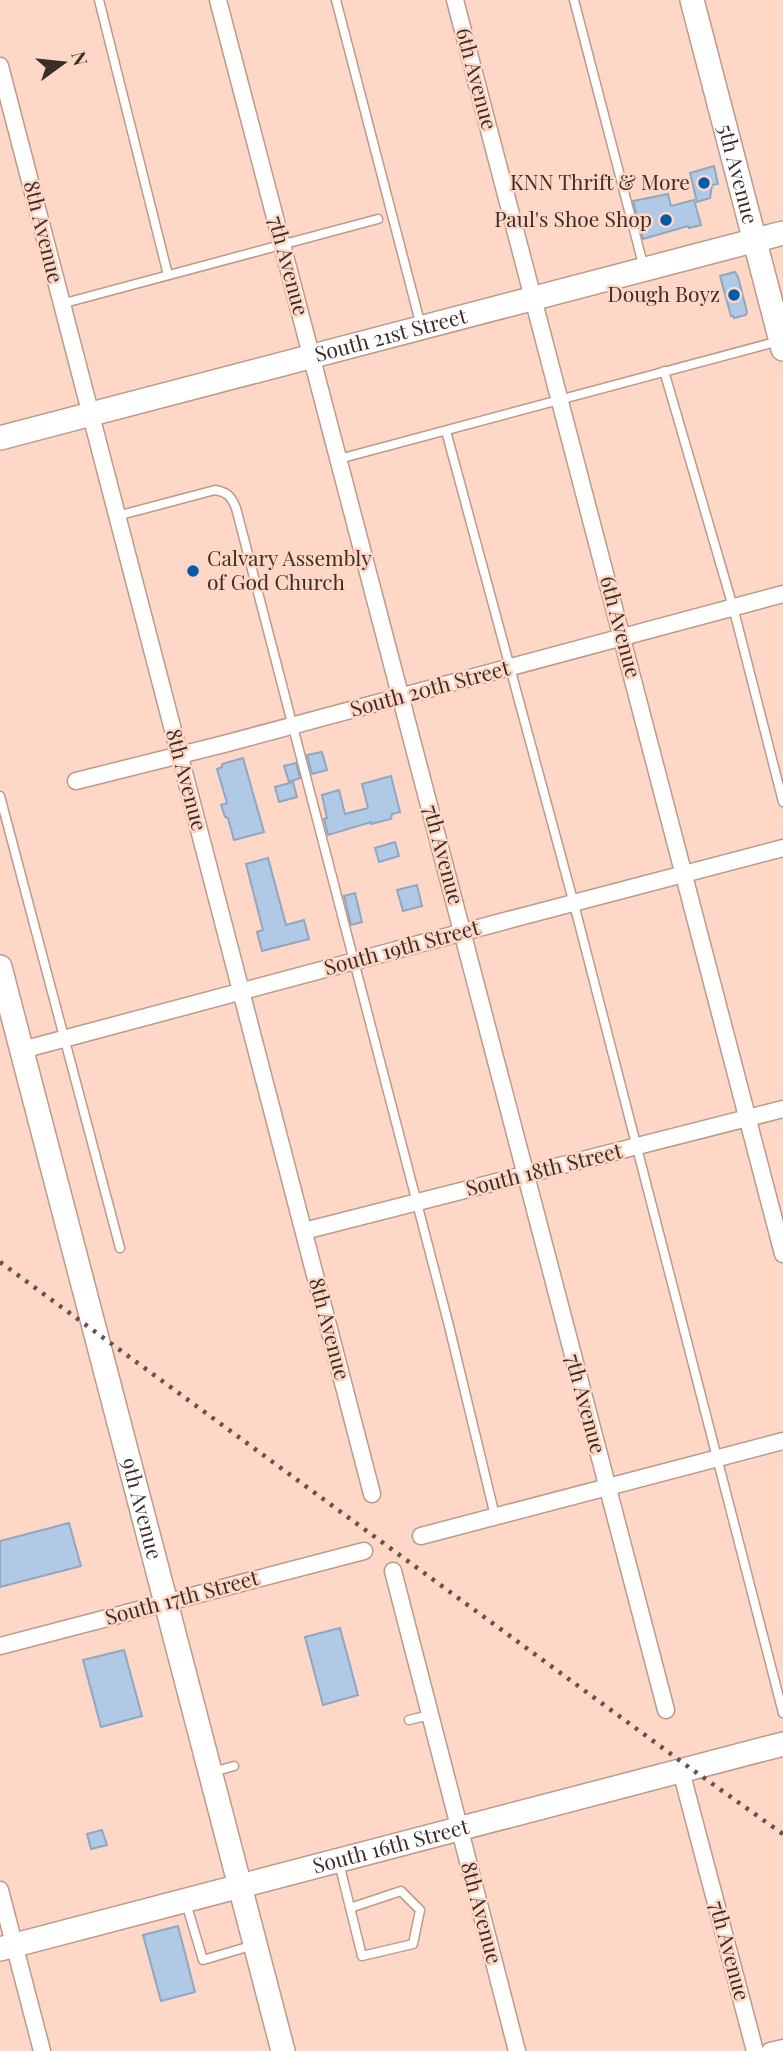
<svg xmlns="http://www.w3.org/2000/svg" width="783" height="2051" font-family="'Playfair Display',serif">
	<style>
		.building { fill: #b0c9e5; stroke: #8fa7c3; stroke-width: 2 }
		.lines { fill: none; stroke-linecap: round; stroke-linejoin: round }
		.lane-casing { stroke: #bd998a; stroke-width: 11 }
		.street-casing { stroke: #bd998a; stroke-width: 19 }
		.secondary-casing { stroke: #bd998a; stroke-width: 26 }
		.lane { stroke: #fff; stroke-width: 8 }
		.street { stroke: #fff; stroke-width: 16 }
		.secondary { stroke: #fff; stroke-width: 23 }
		.rail { stroke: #655249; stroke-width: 4.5; stroke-dasharray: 3.5 7; stroke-linecap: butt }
		.poi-dot { fill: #005ca9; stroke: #fed7c7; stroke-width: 2.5 }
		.labels { text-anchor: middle; stroke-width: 5; stroke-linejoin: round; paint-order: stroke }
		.street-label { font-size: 21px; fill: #3b2d27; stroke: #fed7c7 }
		.poi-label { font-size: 21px; fill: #3b2d27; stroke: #fed7c7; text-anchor: end }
	</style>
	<rect width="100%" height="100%" fill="#fed7c7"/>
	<!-- building -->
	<g class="building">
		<polygon points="714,166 718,184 712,185 710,198 697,202 690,173"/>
		<polygon points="668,194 671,206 694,200 701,225 689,228 688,226 643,239 633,201"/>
		<polygon points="735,272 738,277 747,312 746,315 734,318 733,316 731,316 720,276"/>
		<polygon points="322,752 327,770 312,774 307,755"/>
		<polygon points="243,758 264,832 234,840 228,818 225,817 221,805 227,803 217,769 222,767 222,764"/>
		<polygon points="296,763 300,778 289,782 284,766"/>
		<polygon points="391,776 400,812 392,814 391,819 371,824 371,822 328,835 324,819 327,818 322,795 339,790 345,814 368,808 362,784"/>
		<polygon points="293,782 297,797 279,802 275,787"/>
		<polygon points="395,842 399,856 379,862 375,848"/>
		<polygon points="268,858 286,925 304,920 309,939 262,951 257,932 263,930 246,864"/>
		<polygon points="417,885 422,906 403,911 397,890"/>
		<polygon points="355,893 362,922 351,925 344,896"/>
		<polygon points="69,1523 81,1566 0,1587 0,1541"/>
		<polygon points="340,1628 358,1695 323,1705 305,1637"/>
		<polygon points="124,1650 142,1716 101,1727 83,1660"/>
		<polygon points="102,1830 107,1845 91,1849 87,1834"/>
		<polygon points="178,1926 195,1992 161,2001 143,1935"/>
	</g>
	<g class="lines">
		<defs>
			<g id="lane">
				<polyline points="99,0 168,275"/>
				<polyline points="336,0 421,326"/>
				<polyline points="574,0 644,268"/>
				<polyline points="61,304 378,219"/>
				<polyline points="664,371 733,607 783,802"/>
				<polyline points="446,431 574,904 783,1713"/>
				<polyline points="339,459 779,341"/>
				<path d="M117 516 215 490C227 492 231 496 236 508L449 1326 495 1516"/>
				<polyline points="0,796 120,1248"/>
				<polyline points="409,1720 430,1715"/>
				<polyline points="213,1772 234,1766"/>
				<polyline points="339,1863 362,1956 413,1944 420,1910 401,1891 350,1908"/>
				<polyline points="186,1903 203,1960 254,1945"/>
			</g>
			<g id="street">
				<polyline points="218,0 666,1710"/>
				<polyline points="455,0 783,1254"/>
				<polyline points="0,66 372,1494"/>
				<polyline points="76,781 224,744 783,594"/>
				<path d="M22 1050C275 982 529 914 783 848"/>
				<polyline points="304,1231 783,1109"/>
				<polyline points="421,1536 783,1441"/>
				<polyline points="393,1571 517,2051"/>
				<polyline points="0,1646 364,1551"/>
				<polyline points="681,1771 755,2051"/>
				<polyline points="0,1890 42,2051"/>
				<polyline points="770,2051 783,2048"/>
			</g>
			<g id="secondary">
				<path id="s1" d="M692 0 783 349"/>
				<path id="s2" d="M0 438 783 233"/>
				<path id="s3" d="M0 967 283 2051"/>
				<path id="s4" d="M0 1949 783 1744"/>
			</g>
		</defs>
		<!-- lane casing -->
		<use href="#lane" class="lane-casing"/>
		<!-- street casing -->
		<use href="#street" class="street-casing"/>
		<!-- secondary casing -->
		<use href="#secondary" class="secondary-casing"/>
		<!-- lane -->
		<use href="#lane" class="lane"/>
		<!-- street -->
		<use href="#street" class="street"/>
		<!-- secondary -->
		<use href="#secondary" class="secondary"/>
		<!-- rail -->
		<polyline class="rail" points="0,1262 690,1768 783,1834"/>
	</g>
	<!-- markers -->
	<g class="poi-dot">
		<circle cx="704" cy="183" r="7"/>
		<circle cx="666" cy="220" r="7"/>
		<circle cx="734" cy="295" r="7"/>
		<circle cx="193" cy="571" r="7"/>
	</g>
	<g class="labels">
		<!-- street labels -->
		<g class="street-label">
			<text transform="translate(476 79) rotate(75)" y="7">6th Avenue</text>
			<text dy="7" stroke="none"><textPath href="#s1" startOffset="180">5th Avenue</textPath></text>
			<text transform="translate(43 232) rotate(76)" y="7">8th Avenue</text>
			<text transform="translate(288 266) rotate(75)" y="7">7th Avenue</text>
			<text dy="7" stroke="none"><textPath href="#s2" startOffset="404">South 21st Street</textPath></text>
			<text transform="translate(620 627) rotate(75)" y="7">6th Avenue</text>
			<text transform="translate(430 689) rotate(-15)" y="7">South 20th Street</text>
			<text transform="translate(186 780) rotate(75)" y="7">8th Avenue</text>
			<text transform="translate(443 855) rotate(75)" y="7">7th Avenue</text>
			<text transform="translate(402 948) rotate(-15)" y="7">South 19th Street</text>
			<text transform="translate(544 1170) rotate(-14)" y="7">South 18th Street</text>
			<text transform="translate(329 1329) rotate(75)" y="7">8th Avenue</text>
			<text transform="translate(585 1404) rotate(75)" y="7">7th Avenue</text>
			<text dy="7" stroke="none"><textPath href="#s3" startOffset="560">9th Avenue</textPath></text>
			<text transform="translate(182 1598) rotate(-15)" y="7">South 17th Street</text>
			<text dy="7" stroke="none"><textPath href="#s4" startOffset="404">South 16th Street</textPath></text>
			<text transform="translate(481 1913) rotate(75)" y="7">8th Avenue</text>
			<text transform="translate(729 1951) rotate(75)" y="7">7th Avenue</text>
		</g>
		<!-- poi labels -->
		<g class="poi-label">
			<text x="690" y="190">KNN Thrift &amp; More</text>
			<text x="652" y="227">Paul's Shoe Shop</text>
			<text x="720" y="302">Dough Boyz</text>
			<text x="207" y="566" text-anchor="start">Calvary Assembly<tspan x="207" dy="24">of God Church</tspan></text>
		</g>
	</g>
	<!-- north arrow -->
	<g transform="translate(63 63) rotate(75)" stroke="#fed7c7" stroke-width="5" paint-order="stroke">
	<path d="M0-5L12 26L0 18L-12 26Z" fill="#3b2d27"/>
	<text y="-10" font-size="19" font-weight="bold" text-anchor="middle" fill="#3b2d27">N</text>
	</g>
</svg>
